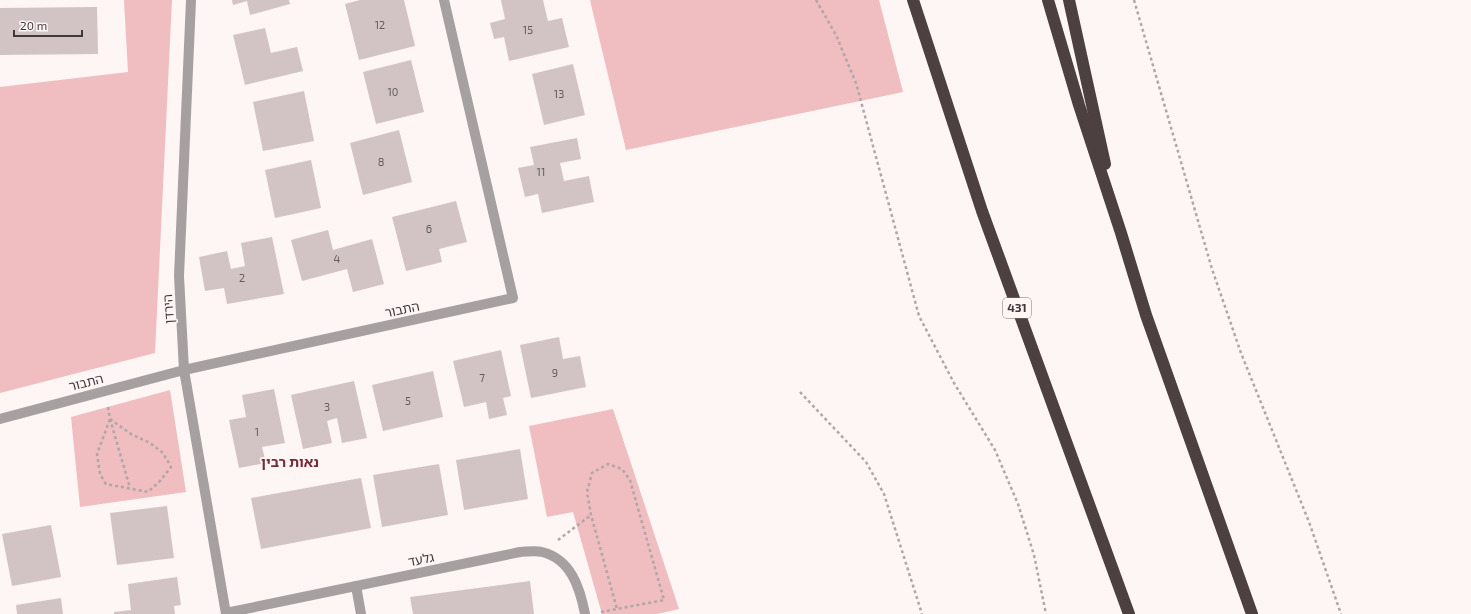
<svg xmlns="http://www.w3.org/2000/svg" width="1471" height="614" font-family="'Exo 2','Noto Sans Hebrew',sans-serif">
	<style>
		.green { fill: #f0bdc0 }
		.building { fill: #d2c4c4 }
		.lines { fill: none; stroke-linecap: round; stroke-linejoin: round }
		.path { stroke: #afa7a7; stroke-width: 2.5; stroke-dasharray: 3 3; stroke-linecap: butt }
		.street { stroke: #a6a0a0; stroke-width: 10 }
		.highway { stroke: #4c4041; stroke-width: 12 }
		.labels { text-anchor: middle; stroke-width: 3.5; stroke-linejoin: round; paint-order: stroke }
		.number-label { font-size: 11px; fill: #645c5c }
		.shield { fill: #fef5f5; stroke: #787272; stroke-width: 1 }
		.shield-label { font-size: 12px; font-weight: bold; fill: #3f3a3a }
		.street-label { font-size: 13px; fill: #3f3a3a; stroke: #fef5f5 }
		.neighbourhood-label { font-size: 14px; font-weight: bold; fill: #742d37; stroke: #fef5f5 }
	</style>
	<rect width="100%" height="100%" fill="#fef5f5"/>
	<!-- green -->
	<g class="green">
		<polygon points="124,0 172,0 155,353 0,393 0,87 128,72"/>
		<polygon points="590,0 879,0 903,92 626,150"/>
		<polygon points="170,390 186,492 80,507 71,417"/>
		<polygon points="613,409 679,609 657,614 602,614 573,512 547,517 529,426"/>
	</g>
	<!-- building -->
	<g class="building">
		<polygon points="232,0 289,0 290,4 250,15 247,1 233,5"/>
		<polygon points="360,0 404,0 415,46 359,60 345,4"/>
		<polygon points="501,0 543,0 548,21 562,18 569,47 509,61 504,37 494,39 490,23 505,19"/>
		<polygon points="97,7 98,54 0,55 0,8"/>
		<polygon points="265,28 271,53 297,47 303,71 245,85 233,35"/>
		<polygon points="411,60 424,112 376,124 363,72"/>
		<polygon points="573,64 585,115 544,125 532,74"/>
		<polygon points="304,91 314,141 263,151 253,102"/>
		<polygon points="399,130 412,182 363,195 350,143"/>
		<polygon points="577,138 581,159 560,163 564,181 589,176 594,202 542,213 538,194 525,197 518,168 534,165 530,147"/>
		<polygon points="311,160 321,208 275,218 265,170"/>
		<polygon points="456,201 467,242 439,249 442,262 406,271 392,217"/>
		<polygon points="328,230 333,250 372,239 384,284 353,292 347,269 302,281 291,240"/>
		<polygon points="272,237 284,294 227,304 224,288 205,291 199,257 227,251 231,269 245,266 241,243"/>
		<polygon points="559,337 563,359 580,356 586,387 531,398 520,345"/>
		<polygon points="501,350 511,396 503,398 507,415 489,419 486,402 464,407 453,361"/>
		<polygon points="433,371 443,417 383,431 372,385"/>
		<polygon points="354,381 367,438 342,443 337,418 327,421 332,443 303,449 291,395"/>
		<polygon points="274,389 285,443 262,447 266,463 239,468 229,420 246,417 242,395"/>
		<polygon points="520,449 528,499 464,510 456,460"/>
		<polygon points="439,464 448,515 382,527 373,475"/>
		<polygon points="361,478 371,528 261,549 251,498"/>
		<polygon points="167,506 174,558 117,565 110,513"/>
		<polygon points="51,525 61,577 12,586 2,534"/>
		<polygon points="177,577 181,605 174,606 175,614 114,614 114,612 131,610 128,584"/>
		<polygon points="530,581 534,614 413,614 410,597"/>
		<polygon points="61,598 63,614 17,614 16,605"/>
	</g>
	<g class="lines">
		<!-- path -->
		<g class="path">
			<polyline points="816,0 836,35 856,83 919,316 954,383 995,450 1018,504 1034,555 1046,614"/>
			<polyline points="1134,0 1212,269 1241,353 1309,522 1341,614"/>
			<polyline points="800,392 866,462 884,494 922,614"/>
			<polyline points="108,407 110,419 130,488"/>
			<polygon points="110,419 131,434 150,443 163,453 171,467 160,481 148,492 106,484 100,474 97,454"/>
			<polyline points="558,540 591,515"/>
			<polyline points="601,612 664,600 630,480 622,469 608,464 592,473 587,492 591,515 617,609"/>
		</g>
		<!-- street -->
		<g class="street">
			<polyline points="191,0 179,276 184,370 226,614"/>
			<polyline points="0,419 184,370 513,298 444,0"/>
			<polyline points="356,586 361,614"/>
			<path d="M226 613 520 552C527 552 535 550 542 552 571 559 580 588 585 614"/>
		</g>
		<!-- highway -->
		<g class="highway">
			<polyline points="913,0 982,211 1129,614"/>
			<polyline points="1048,0 1079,105 1121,233 1146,315 1252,614"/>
			<polyline points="1069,0 1105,164"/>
		</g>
	</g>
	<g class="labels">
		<!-- number labels -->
		<g class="number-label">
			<text x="380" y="29">12</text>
			<text x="528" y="34">15</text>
			<text x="393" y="96">10</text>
			<text x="559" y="98">13</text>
			<text x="381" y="166">8</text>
			<text x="541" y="176">11</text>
			<text x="429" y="233">6</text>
			<text x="337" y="263">4</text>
			<text x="242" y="282">2</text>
			<text x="555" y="377">9</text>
			<text x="482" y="382">7</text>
			<text x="408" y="405">5</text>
			<text x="327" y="411">3</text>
			<text x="257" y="436">1</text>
		</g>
		<!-- shield labels -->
		<rect class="shield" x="1003" y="298" width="28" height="20" rx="3"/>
		<g class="shield-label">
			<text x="1017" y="312">431</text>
		</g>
		<!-- street labels -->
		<g class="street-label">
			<text transform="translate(168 309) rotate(-94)" y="5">הירדן</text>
			<text transform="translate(402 309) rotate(-12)" y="5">התבור</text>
			<text transform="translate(86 382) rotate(-14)" y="5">התבור</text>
			<text transform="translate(421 559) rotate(-12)" y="5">גלעד</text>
		</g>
		<!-- neighbourhood labels -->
		<g class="neighbourhood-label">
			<text x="290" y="467">נאות רבין</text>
		</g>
	</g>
	<!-- scale -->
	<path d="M14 30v6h68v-6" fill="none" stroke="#3f3a3a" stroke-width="2"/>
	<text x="20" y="30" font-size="12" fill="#3f3a3a" stroke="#fef5f5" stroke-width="3" paint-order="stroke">20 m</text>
</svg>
